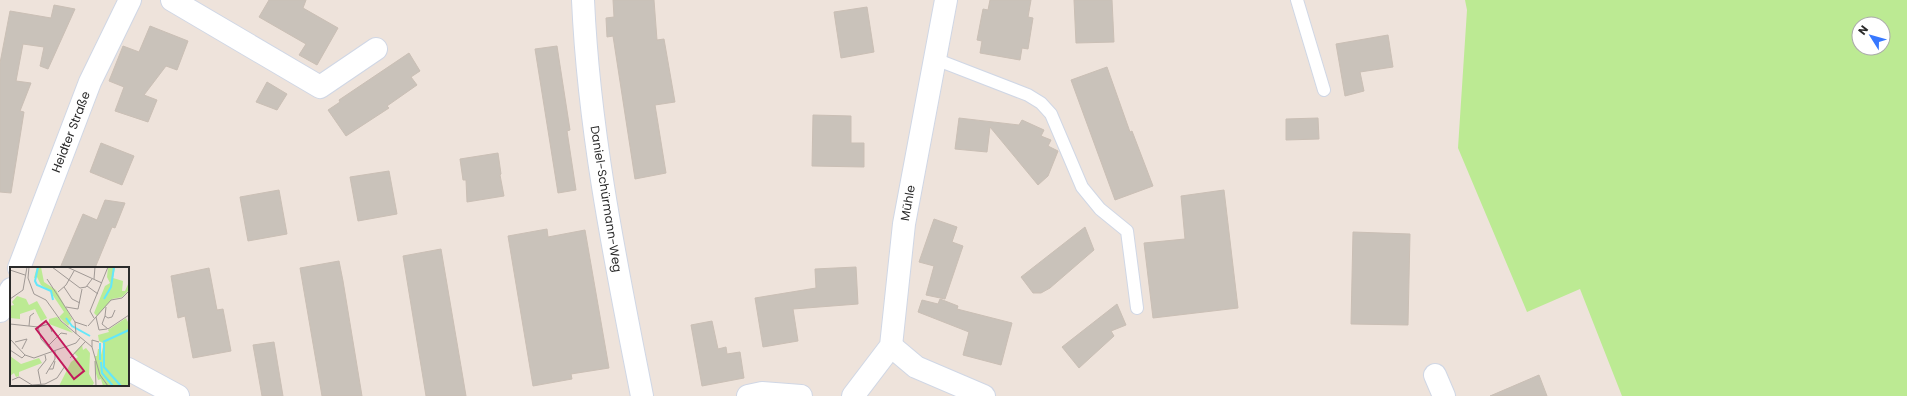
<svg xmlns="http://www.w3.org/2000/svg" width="1907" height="396" font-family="Poppins,sans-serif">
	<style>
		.green { fill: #bcea93; fill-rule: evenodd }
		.building { fill: #c9c2ba; stroke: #cabfb5 }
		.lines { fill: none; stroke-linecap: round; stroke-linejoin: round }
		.service-casing { stroke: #d0d7e5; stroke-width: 14 }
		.minor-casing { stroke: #d0d7e5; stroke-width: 24 }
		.service { stroke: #fff; stroke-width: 12 }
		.minor { stroke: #fff; stroke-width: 22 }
		.labels { text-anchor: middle; stroke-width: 3.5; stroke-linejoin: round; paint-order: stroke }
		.street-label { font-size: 12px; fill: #2b2b2b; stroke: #fff }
		.inset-river { fill: none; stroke: #64e7fa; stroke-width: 2 }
		.inset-road { fill: none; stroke: #a09995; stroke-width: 1 }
		.view { fill: #c2185b; fill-opacity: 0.15; stroke: #c2185b; stroke-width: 2 }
		.inset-edge { fill: none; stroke: #2b2b2b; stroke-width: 2 }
	</style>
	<rect width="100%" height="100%" fill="#eee3db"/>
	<!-- green -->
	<path class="green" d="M1465 0H1907V396H1622L1580 289 1527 312 1458 148 1467 10ZM1859 24H1883V48H1859Z"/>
	<!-- building -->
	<g class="building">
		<polygon points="269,0 306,0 303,8 338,28 317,65 299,55 306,44 259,17"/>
		<polygon points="613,0 654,0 657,40 664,39 675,102 655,105 666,173 635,179 613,36 607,37 606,18 614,17"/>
		<polygon points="990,0 1031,0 1028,17 1033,18 1028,49 1022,48 1020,60 980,53 982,41 977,40 983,9 988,10"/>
		<polygon points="1074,0 1112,0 1114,42 1076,43"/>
		<polygon points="54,5 75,9 48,69 40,66 44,47 23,44 16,81 31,83 20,111 24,112 11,193 0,192 0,63 10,11 51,18"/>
		<polygon points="867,7 874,52 841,58 834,12"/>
		<polygon points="150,26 188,41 177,70 166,66 144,95 157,100 148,122 115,111 124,87 109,81 123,46 139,52"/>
		<polygon points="1388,35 1393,67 1360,72 1364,91 1345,96 1336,44"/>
		<polygon points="557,46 570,130 567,131 576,190 558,193 535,49"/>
		<polygon points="409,53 420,71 411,77 417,85 387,106 389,108 346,136 328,110 340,102 339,100"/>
		<polygon points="1107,67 1130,132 1132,131 1153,186 1115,200 1071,80"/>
		<polygon points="267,82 287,94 277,110 256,102"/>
		<polygon points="813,115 851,116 851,143 864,143 864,167 812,166"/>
		<polygon points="959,118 1019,125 1022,120 1044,130 1041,136 1051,140 1048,146 1058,151 1048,176 1038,185 990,127 987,152 955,149"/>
		<polygon points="1318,118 1319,139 1286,140 1286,119"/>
		<polygon points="101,143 134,156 122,185 90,172"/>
		<polygon points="498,153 501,174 500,175 504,196 467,202 466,180 463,180 460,159"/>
		<polygon points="389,171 397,214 358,221 350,177"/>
		<polygon points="279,190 287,234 248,241 240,197"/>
		<polygon points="1224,190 1238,308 1153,318 1144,243 1185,239 1181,196"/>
		<polygon points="105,200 125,203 115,228 112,227 95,268 60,268 83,214 97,220"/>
		<polygon points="934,219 957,227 952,242 963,246 945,299 926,295 934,266 919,262"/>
		<polygon points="1085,227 1094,250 1050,288 1041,293 1033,293 1021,277"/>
		<polygon points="547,229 548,237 585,230 609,368 571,374 572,379 533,386 508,236"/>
		<polygon points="1353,232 1410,234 1408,325 1351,324"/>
		<polygon points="441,249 463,378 466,396 426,396 403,256"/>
		<polygon points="339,261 343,281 362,396 322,396 300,268"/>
		<polygon points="856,267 858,304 793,309 798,341 763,347 755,298 816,288 815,269"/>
		<polygon points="209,268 217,310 223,309 231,351 193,358 185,316 178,318 171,276"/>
		<polygon points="940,299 958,306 957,309 1012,323 1001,365 963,355 969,332 918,312 922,300 938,304"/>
		<polygon points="1117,304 1126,325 1111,331 1114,336 1079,368 1062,347"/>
		<polygon points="712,321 718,349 726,347 727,354 740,352 744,378 702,386 691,325"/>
		<polygon points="274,342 283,396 262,396 253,345"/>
		<polygon points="1539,375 1547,396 1490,396"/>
	</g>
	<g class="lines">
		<defs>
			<g id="service">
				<polyline points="1297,0 1324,90"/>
				<polyline points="935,59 1028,95 1041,103 1051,114 1082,187 1100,209 1127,231 1137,308"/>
			</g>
			<g id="minor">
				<polyline points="172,0 320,87 376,49"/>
				<path d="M583 0C589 134 616 264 642 396"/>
				<polyline points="19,268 90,82 130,0"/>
				<polyline points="0,311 5,304 11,289"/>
				<polyline points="891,346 916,367 984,396"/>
				<polyline points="128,369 178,396"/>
				<polyline points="1435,375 1444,396"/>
				<polyline points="748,396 762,393 801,396"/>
				<polyline points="853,396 891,346 904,224 946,0"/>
			</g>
		</defs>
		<!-- service casing -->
		<use href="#service" class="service-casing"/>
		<!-- minor casing -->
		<use href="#minor" class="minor-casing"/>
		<!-- service -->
		<use href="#service" class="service"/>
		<!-- minor -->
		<use href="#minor" class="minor"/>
	</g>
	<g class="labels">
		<!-- street labels -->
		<g class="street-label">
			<text transform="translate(71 132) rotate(-69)" y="4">Heidter Straße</text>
			<text transform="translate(606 199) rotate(81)" y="4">Daniel-Schürmann-Weg</text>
			<text transform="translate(908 203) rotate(-80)" y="4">Mühle</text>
		</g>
	</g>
	<!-- overview -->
	<g transform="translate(10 267)">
		<rect width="119" height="119" fill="#eee3db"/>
		<path d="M27 0H31L34 15 46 23 62 52 58 59 49 50 54 45 40 24 31 18 27 10 24 11ZM98 0H105L103 11 113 14 112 24H115L119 15V23L112 30 102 32 87 49 84 46 95 19 100 16 97 10ZM7 29 16 32 19 38 27 34 37 51 31 54 25 42 10 47V52L0 51V39L4 38 2 35ZM47 50 63 66 39 57V52ZM116 51 119 57V119H93L91 112 88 113 85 103V89H87L88 82H90L91 88 93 80V76L89 74 88 68 99 65 98 63ZM72 78 73 83 76 81 80 86 79 107 84 116 82 119H49L61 95 68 90 64 86ZM0 89 11 97 29 91 32 96 9 105V109L6 110 4 106 0 109Z" fill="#bcea93"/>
		<path class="inset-river" d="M28 0 25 14 27 18 41 24 43 33M94 32 101 20 104 0M56 51 62 59 80 69M93 75 119 63M90 76V93M94 76V100L111 119M91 95 92 106 103 119"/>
		<path class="inset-road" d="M19 0 18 11 24 27 36 33 51 54 82 80 90 108 98 119M42 0 70 21 76 20 82 12M57 0 92 16M0 3 15 8M37 12 65 55M84 12 85 0M77 19 88 27M54 20 62 32 70 36M48 25 56 18 64 4M0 32 13 23 17 0M56 40 68 42 72 22M96 40 95 49 98 51 102 50 105 43M95 49 92 57 98 62 119 48M86 50 89 63 97 62M84 51 80 44 98 0M0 57 28 60 39 57 42 65M19 59 20 49 24 46M78 59 101 33 112 31 119 24M28 60 31 72 42 84M66 67 65 55 77 59M0 72 15 88 24 91 66 76 70 71M5 75 17 72 12 82M38 79 51 66 57 67M82 80V73L89 75M0 83 12 91 15 88M60 91 75 75M85 94 86 119M39 102H43L45 94M36 107 45 92V84M2 113 9 110 22 118 35 117 47 111 55 99M31 118 28 103 36 93 35 88"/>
		<path class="view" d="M36 54 74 104 64 112 26 62Z"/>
		<rect width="119" height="119" class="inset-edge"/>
	</g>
	<!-- north arrow -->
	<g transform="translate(1871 36) rotate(307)"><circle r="19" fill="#ffffff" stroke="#aaaaaa"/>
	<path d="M0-3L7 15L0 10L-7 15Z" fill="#3778ff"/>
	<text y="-6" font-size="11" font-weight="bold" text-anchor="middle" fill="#2b2b2b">N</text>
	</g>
</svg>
